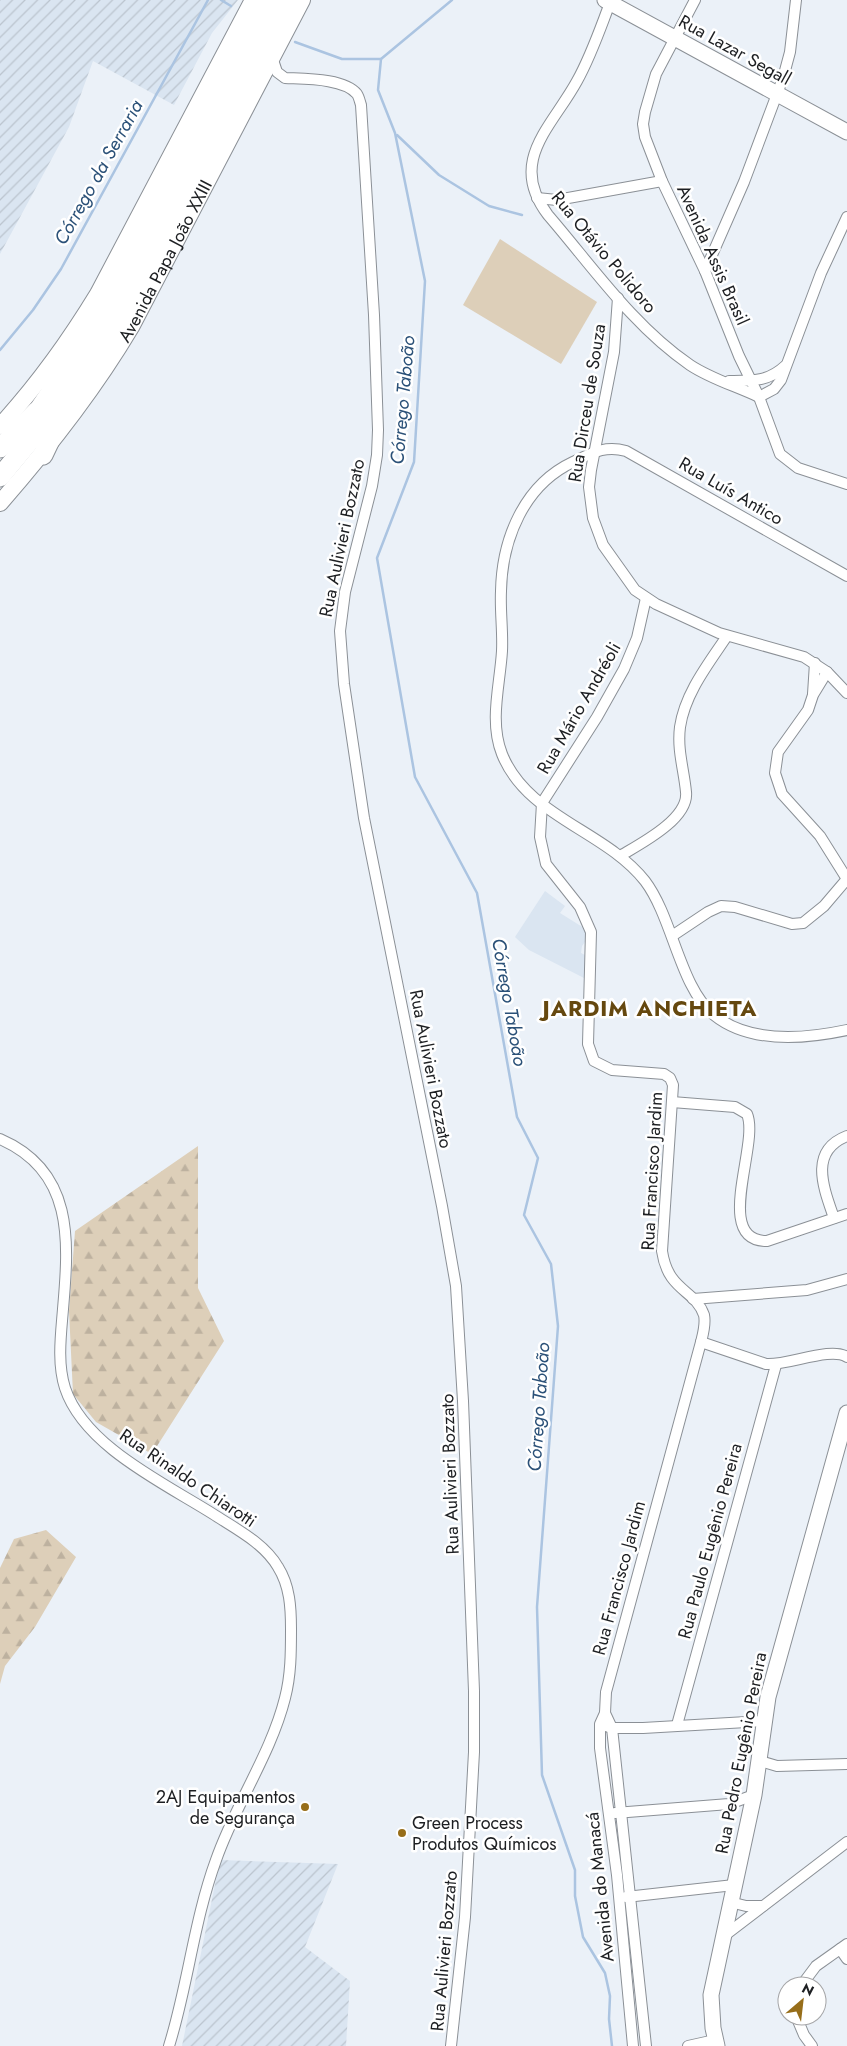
<svg xmlns="http://www.w3.org/2000/svg" width="847" height="2046" font-family="Jost,sans-serif">
	<style>
		.built { fill: #dae5f1 }
		.industrial { fill: url(#industrial-furrows) }
		.forest { fill: url(#forest-firs) }
		.green { fill: #ddcfb9 }
		.lines { fill: none; stroke-linecap: round; stroke-linejoin: round }
		.stream { stroke: #abc4e1; stroke-width: 2.5 }
		.street-casing { stroke: #8b9096; stroke-width: 12 }
		.secondary-casing { stroke: #8b9096; stroke-width: 17 }
		.primary-casing { stroke: #8b9096; stroke-width: 18 }
		.highway-casing { stroke: #8b9096; stroke-width: 21 }
		.street { stroke: #fff; stroke-width: 10 }
		.secondary { stroke: #fff; stroke-width: 15 }
		.primary { stroke: #fff; stroke-width: 16 }
		.highway { stroke: #fff; stroke-width: 19 }
		.poi-dot { fill: #976e1a; stroke: #fff; stroke-width: 2 }
		.labels { text-anchor: middle; stroke-width: 5; stroke-linejoin: round; paint-order: stroke }
		.street-label { font-size: 18px; fill: #1d1f22; stroke: #fff }
		.poi-label { font-size: 18px; fill: #1d1f22; stroke: #fff; text-anchor: end }
		.water-label { font-size: 19px; font-style: italic; fill: #2b5178; stroke: #fff }
		.district-label { font-size: 22px; font-weight: bold; letter-spacing: 1px; fill: #65480f; stroke: #fff }
	</style>
	<defs>
		<pattern id="industrial-furrows" width="10" height="10" patternUnits="userSpaceOnUse" patternTransform="scale(1.25)"><rect width="10" height="10" fill="#dae5f1"/><path d="M-1 1l2-2M0 10L10 0M9 11l2-2" fill="none" stroke="#bbc4ce"/></pattern>
		<pattern id="forest-firs" width="22" height="20" patternUnits="userSpaceOnUse" patternTransform="scale(1.25)"><rect width="22" height="20" fill="#ddcfb9"/><path d="M5 1l3.5 6h-7zM16 11l3.5 6h-7z" fill="#bdb19f"/></pattern>
	</defs>
	<rect width="100%" height="100%" fill="#ebf1f8"/>
	<!-- built -->
	<polygon class="built" points="545,891 565,906 560,913 584,928 587,939 582,946 581,953 587,956 584,978 529,950 515,937"/>
	<!-- industrial -->
	<g class="industrial">
		<polygon points="0,0 238,0 212,33 174,105 93,61 69,127 0,254"/>
		<polygon points="220,1860 338,1864 305,1947 350,1981 346,2046 182,2046"/>
	</g>
	<!-- forest -->
	<g class="forest">
		<polygon points="198,1146 198,1288 224,1341 152,1454 96,1422 73,1394 69,1311 75,1231"/>
		<polygon points="46,1530 76,1557 35,1627 5,1666 0,1684 0,1568 14,1539"/>
	</g>
	<!-- green -->
	<polygon class="green" points="500,239 597,302 561,364 463,305"/>
	<g class="lines">
		<!-- stream -->
		<g class="stream">
			<polyline points="221,0 231,6"/>
			<polyline points="452,0 381,59 378,90 395,133 425,281 414,462 377,558 415,777 477,893 517,1117 538,1158 524,1215 551,1264 558,1326 537,1607 542,1775 575,1870 575,1896 583,1937 605,1973 610,1996 609,2019 612,2046"/>
			<polyline points="295,42 342,59 381,59"/>
			<polyline points="397,135 439,175 489,206 522,215"/>
			<polyline points="0,350 33,310 61,269 208,0"/>
		</g>
		<defs>
			<g id="street">
				<polyline points="695,0 656,74 645,112 643,124 645,137 662,181 705,271 739,356 759,397 780,454 798,468 847,484"/>
				<path d="M610 3C600 29 591 56 577 81 552 127 507 161 548 215 592 266 633 326 690 365 711 379 736 386 759 397L774 389 781 380 821 273 847 217"/>
				<path d="M272 57 277 72 285 78C304 79 344 78 357 94 359 97 360 102 361 105L374 315 378 430 377 455 372 486 345 592 340 631 344 684 364 818 442 1206 456 1286 463 1401 474 1691V1752L465 1917 451 2046"/>
				<polyline points="537,198 557,200 662,181"/>
				<polyline points="705,271 744,182 783,78 790,52 796,0"/>
				<polyline points="618,298 614,352 591,470 589,487 593,518 603,545 635,590 656,604 719,633 804,657 827,672 847,693"/>
				<path d="M729 381C751 381 768 382 785 366"/>
				<path d="M847 576 626 451C605 445 592 453 573 462 524 485 502 539 501 591 500 611 503 631 502 651 500 685 489 721 502 754 527 817 605 830 645 881 673 918 680 988 714 1015 750 1044 805 1039 847 1030"/>
				<polyline points="827,672 813,695 808,710 778,752 775,773 782,794 820,836 847,879"/>
				<polyline points="813,694 815,663"/>
				<path d="M620 856C640 844 689 819 686 792 684 770 677 750 680 727 685 693 709 663 727 636"/>
				<polyline points="672,936 708,912 721,906 735,907 792,924 803,923 824,906 847,879"/>
				<path d="M672 1102 735 1107 747 1114C760 1144 712 1241 767 1241L847 1214"/>
				<path d="M0 1139C74 1171 69 1240 63 1309 61 1334 57 1363 65 1388 84 1446 164 1483 213 1514 236 1529 264 1543 278 1567 290 1586 291 1608 291 1629 291 1652 291 1675 285 1698 271 1754 235 1805 216 1860 194 1920 188 1985 169 2046"/>
				<path d="M834 1218C824 1189 808 1151 847 1136"/>
				<polyline points="693,1299 807,1290 847,1279"/>
				<path d="M701 1342 766 1364C787 1366 831 1346 847 1357"/>
				<polyline points="605,1713 600,1724 600,1748 617,1875 633,2046"/>
				<polyline points="677,1725 776,1365"/>
				<polyline points="606,1726 612,1728 643,1728 764,1721"/>
				<polyline points="760,1761 777,1766 847,1764"/>
				<polyline points="615,1813 729,1804 754,1795"/>
				<polyline points="626,1897 734,1885"/>
				<polyline points="730,1902 746,1906 763,1906"/>
				<polyline points="724,1936 847,1842"/>
				<polyline points="840,1949 847,1959"/>
				<polyline points="801,1986 816,1966 847,1944"/>
				<polyline points="796,2016 804,2035 812,2046"/>
				<path d="M646 2046 612 1728 605 1713 606 1692 701 1342C703 1334 706 1324 704 1315 695 1289 668 1292 662 1251L673 1085 670 1078 664 1074 612 1070 594 1061 588 1044 591 932 580 907 546 864 540 837 542 803 597 717 624 669 637 638 646 598"/>
				<polyline points="688,2046 715,2040"/>
			</g>
			<g id="secondary">
				<polyline points="605,0 847,132"/>
				<polyline points="717,2046 713,2028 711,1995 754,1795 768,1697 847,1413"/>
			</g>
			<g id="primary">
				<path d="M0 426C37 386 70 340 98 294L253 0"/>
				<path id="s1" d="M0 503C49 447 93 391 131 327L302 0"/>
			</g>
			<g id="highway">
				<polyline points="31,421 104,314 267,0"/>
				<polyline points="0,448 37,411"/>
				<polyline points="43,455 63,413"/>
				<polyline points="0,477 78,383 98,353 133,291 285,0"/>
			</g>
		</defs>
		<!-- street casing -->
		<use href="#street" class="street-casing"/>
		<!-- secondary casing -->
		<use href="#secondary" class="secondary-casing"/>
		<!-- primary casing -->
		<use href="#primary" class="primary-casing"/>
		<!-- highway casing -->
		<use href="#highway" class="highway-casing"/>
		<!-- street -->
		<use href="#street" class="street"/>
		<!-- secondary -->
		<use href="#secondary" class="secondary"/>
		<!-- primary -->
		<use href="#primary" class="primary"/>
		<!-- highway -->
		<use href="#highway" class="highway"/>
	</g>
	<!-- markers -->
	<g class="poi-dot">
		<circle cx="305" cy="1807" r="5"/>
		<circle cx="402" cy="1833" r="5"/>
	</g>
	<g class="labels">
		<!-- street labels -->
		<g class="street-label">
			<text transform="translate(735 50) rotate(29)" y="6">Rua Lazar Segall</text>
			<text transform="translate(604 252) rotate(50)" y="6">Rua Otávio Polidoro</text>
			<text transform="translate(713 255) rotate(66)" y="6">Avenida Assis Brasil</text>
			<text dy="6" stroke="none"><textPath href="#s1" startOffset="294">Avenida Papa João XXIII</textPath></text>
			<text transform="translate(587 403) rotate(-81)" y="6">Rua Dirceu de Souza</text>
			<text transform="translate(731 491) rotate(30)" y="6">Rua Luís Antico</text>
			<text transform="translate(342 538) rotate(-78)" y="6">Rua Aulivieri Bozzato</text>
			<text transform="translate(579 708) rotate(-60)" y="6">Rua Mário Andréoli</text>
			<text transform="translate(431 1069) rotate(79)" y="6">Rua Aulivieri Bozzato</text>
			<text transform="translate(652 1171) rotate(-87)" y="6">Rua Francisco Jardim</text>
			<text transform="translate(450 1474) rotate(-92)" y="6">Rua Aulivieri Bozzato</text>
			<text transform="translate(188 1478) rotate(34)" y="6">Rua Rinaldo Chiarotti</text>
			<text transform="translate(710 1541) rotate(-75)" y="6">Rua Paulo Eugênio Pereira</text>
			<text transform="translate(619 1578) rotate(-75)" y="6">Rua Francisco Jardim</text>
			<text transform="translate(741 1753) rotate(-79)" y="6">Rua Pedro Eugênio Pereira</text>
			<text transform="translate(600 1887) rotate(-96)" y="6">Avenida do Manacá</text>
			<text transform="translate(444 1951) rotate(-85)" y="6">Rua Aulivieri Bozzato</text>
		</g>
		<!-- poi labels -->
		<g class="poi-label">
			<text x="295" y="1803">2AJ Equipamentos<tspan x="295" dy="21">de Segurança</tspan></text>
			<text x="412" y="1829" text-anchor="start">Green Process<tspan x="412" dy="21">Produtos Químicos</tspan></text>
		</g>
		<!-- water labels -->
		<g class="water-label">
			<text transform="translate(98 172) rotate(-61)" y="7">Córrego da Serraria</text>
			<text transform="translate(402 400) rotate(-85)" y="7">Córrego Taboão</text>
			<text transform="translate(510 1002) rotate(80)" y="7">Córrego Taboão</text>
			<text transform="translate(538 1407) rotate(-86)" y="7">Córrego Taboão</text>
		</g>
		<!-- district labels -->
		<g class="district-label">
			<text x="650" y="1016">JARDIM ANCHIETA</text>
		</g>
	</g>
	<!-- north arrow -->
	<g transform="translate(802 2001) rotate(28)"><circle r="24" fill="#ffffff" stroke="#a5a5a7"/>
	<path d="M0-4L9 19L0 12L-9 19Z" fill="#976e1a"/>
	<text y="-8" font-size="14" font-weight="bold" text-anchor="middle" fill="#1d1f22">N</text>
	</g>
</svg>
